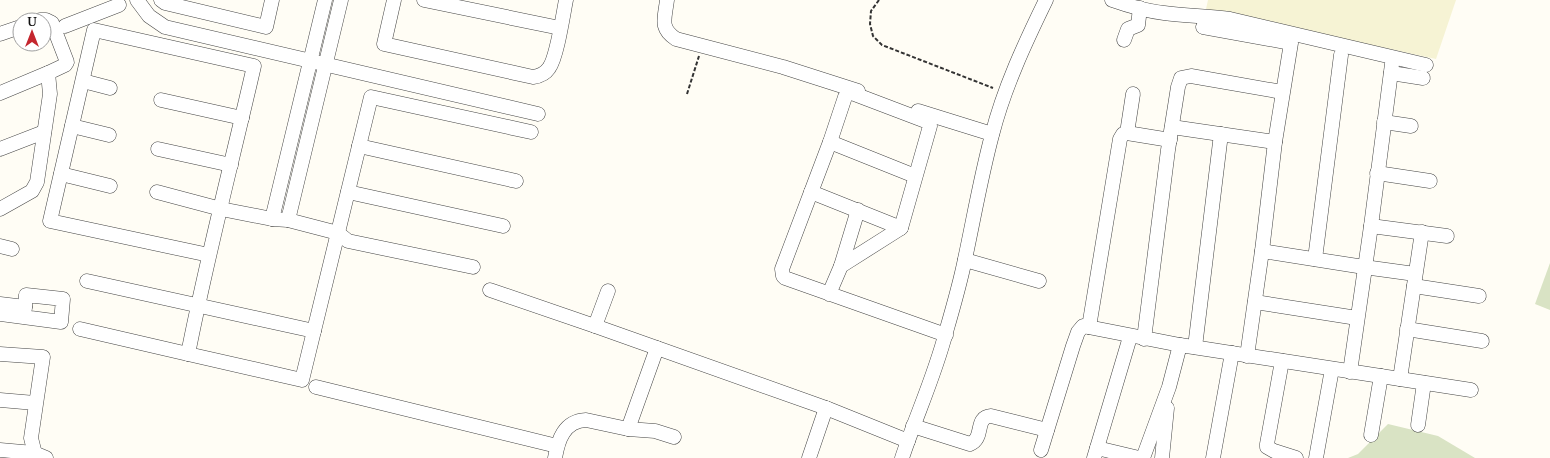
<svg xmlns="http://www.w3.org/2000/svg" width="1550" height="458" font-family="'Libre Baskerville',serif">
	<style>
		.farmland { fill: #f6f3d4 }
		.cemetery { fill: #d9e3c4 }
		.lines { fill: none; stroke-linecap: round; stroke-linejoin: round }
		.minor-casing { stroke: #444; stroke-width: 15 }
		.path { stroke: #333; stroke-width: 2; stroke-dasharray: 4 2; stroke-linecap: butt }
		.minor { stroke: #fff; stroke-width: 14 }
	</style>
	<rect width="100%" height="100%" fill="#fffdf5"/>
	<!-- farmland -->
	<polygon class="farmland" points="1208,0 1456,0 1436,59 1206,9"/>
	<!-- cemetery -->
	<g class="cemetery">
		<polygon points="1550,263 1550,310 1535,304"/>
		<polygon points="1388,424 1438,436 1475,458 1348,458 1358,454"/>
	</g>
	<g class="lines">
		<defs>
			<g id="minor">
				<polyline points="137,0 149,16 165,27 538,114"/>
				<polyline points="161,0 165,3 266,27 272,0"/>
				<path d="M394 0 384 44 533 77C540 76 545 74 549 68 557 57 563 15 566 0"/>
				<polyline points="424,0 560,28"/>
				<path d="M667 0C665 18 659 28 676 39L783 67 858 91"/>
				<path d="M1112 0C1129 6 1146 11 1164 13 1186 16 1208 16 1230 19L1426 65"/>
				<polyline points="40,20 46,20 52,23 67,62 65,65 48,73"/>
				<polyline points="65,26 119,5"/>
				<polyline points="1203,27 1291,43 1275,142 1262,251 1247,356"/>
				<polyline points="0,34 20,27"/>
				<polyline points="1124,40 1128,29 1138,25 1140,8"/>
				<polyline points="1391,73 1423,78"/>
				<polyline points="83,81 110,88"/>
				<polyline points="0,93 48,73 50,94 37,182 32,191 0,209"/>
				<polyline points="161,100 242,118"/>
				<polyline points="918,111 992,134"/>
				<polyline points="1384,122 1411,126"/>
				<polyline points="72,126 109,135"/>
				<polyline points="1172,127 1275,142"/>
				<polyline points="1127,133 1133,94"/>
				<polyline points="830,142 915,176"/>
				<polyline points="359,146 516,181"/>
				<polyline points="0,149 44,132"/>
				<polyline points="158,149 231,165"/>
				<polyline points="1377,173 1430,181"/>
				<polyline points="61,174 110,186"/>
				<polyline points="157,192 221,209 272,219 288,220 338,233 348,241 473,267"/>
				<polyline points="348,192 503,226"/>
				<polyline points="811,192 901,228"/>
				<polyline points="272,219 325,0"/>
				<polyline points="288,220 341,0"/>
				<polyline points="1371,226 1447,236"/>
				<polyline points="0,246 12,249"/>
				<polyline points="1262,251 1364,267 1415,274"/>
				<polyline points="1315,259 1341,55"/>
				<polyline points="965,260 1039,281"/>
				<polyline points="841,266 858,210"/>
				<polyline points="87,281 314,331"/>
				<polyline points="1414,286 1479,296"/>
				<polyline points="490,290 595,326"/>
				<polyline points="608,291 595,326 826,408 908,441"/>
				<polyline points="829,294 841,266 901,228 930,126 928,122 849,92 845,97 830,142 782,269 783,276 785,278 946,335"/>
				<polyline points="1255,302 1357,318"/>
				<polyline points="0,304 25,307"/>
				<polyline points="0,314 61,322 63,299 26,295 24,317"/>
				<polyline points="1089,327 1120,139 1123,134 1127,133 1170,140"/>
				<path d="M80 329 188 354C207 257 232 162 254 66L94 30 50 221 209 255"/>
				<polyline points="1407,329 1482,341"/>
				<polyline points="1144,339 1168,150 1178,87 1181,78 1191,76 1282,92"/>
				<polyline points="1195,347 1221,134"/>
				<polyline points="0,354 43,357 31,438 36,458"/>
				<polyline points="188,354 302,380 371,97 531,132"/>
				<polyline points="1282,361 1267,444 1267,447 1274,451 1296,458"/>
				<polyline points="1350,372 1371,226 1392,64"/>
				<polyline points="1400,379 1422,232"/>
				<polyline points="316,387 557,446"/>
				<polyline points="0,400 35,403"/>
				<polyline points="1418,425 1424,383"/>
				<path d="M913 426 970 444C985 438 974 417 991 416L1047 430"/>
				<polyline points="628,429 657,348"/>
				<polyline points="1371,435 1381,376"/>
				<polyline points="1097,448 1139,458"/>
				<polyline points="0,450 34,453 46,458"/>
				<polyline points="1041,450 1073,346 1078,332 1083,326 1180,345 1471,390"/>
				<path d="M555 458C558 440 564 421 586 420L628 429 655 431 674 437"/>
				<polyline points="809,458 826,408"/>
				<path d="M902 458C916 416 935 375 946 332 953 308 960 284 965 259 974 217 981 176 992 135 1004 88 1025 43 1046 0"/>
				<polyline points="1094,458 1130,337"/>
				<polyline points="1143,458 1169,387 1180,345"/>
				<polyline points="1162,458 1167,408"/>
				<polyline points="1213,458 1232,353"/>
				<polyline points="1316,458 1332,369"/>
			</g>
		</defs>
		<!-- minor casing -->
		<use href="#minor" class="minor-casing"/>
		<!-- path -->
		<g class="path">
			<polyline points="879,0 871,11 870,24 873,36 882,45 993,88"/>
			<polyline points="687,94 699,56"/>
		</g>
		<!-- minor -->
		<use href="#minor" class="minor"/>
	</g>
	<!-- north arrow -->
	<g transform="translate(32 32)"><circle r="19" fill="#ffffff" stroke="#a0a0a0"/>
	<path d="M0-3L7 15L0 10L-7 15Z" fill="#c4262e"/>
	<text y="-6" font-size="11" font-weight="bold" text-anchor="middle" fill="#111111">U</text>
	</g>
</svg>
